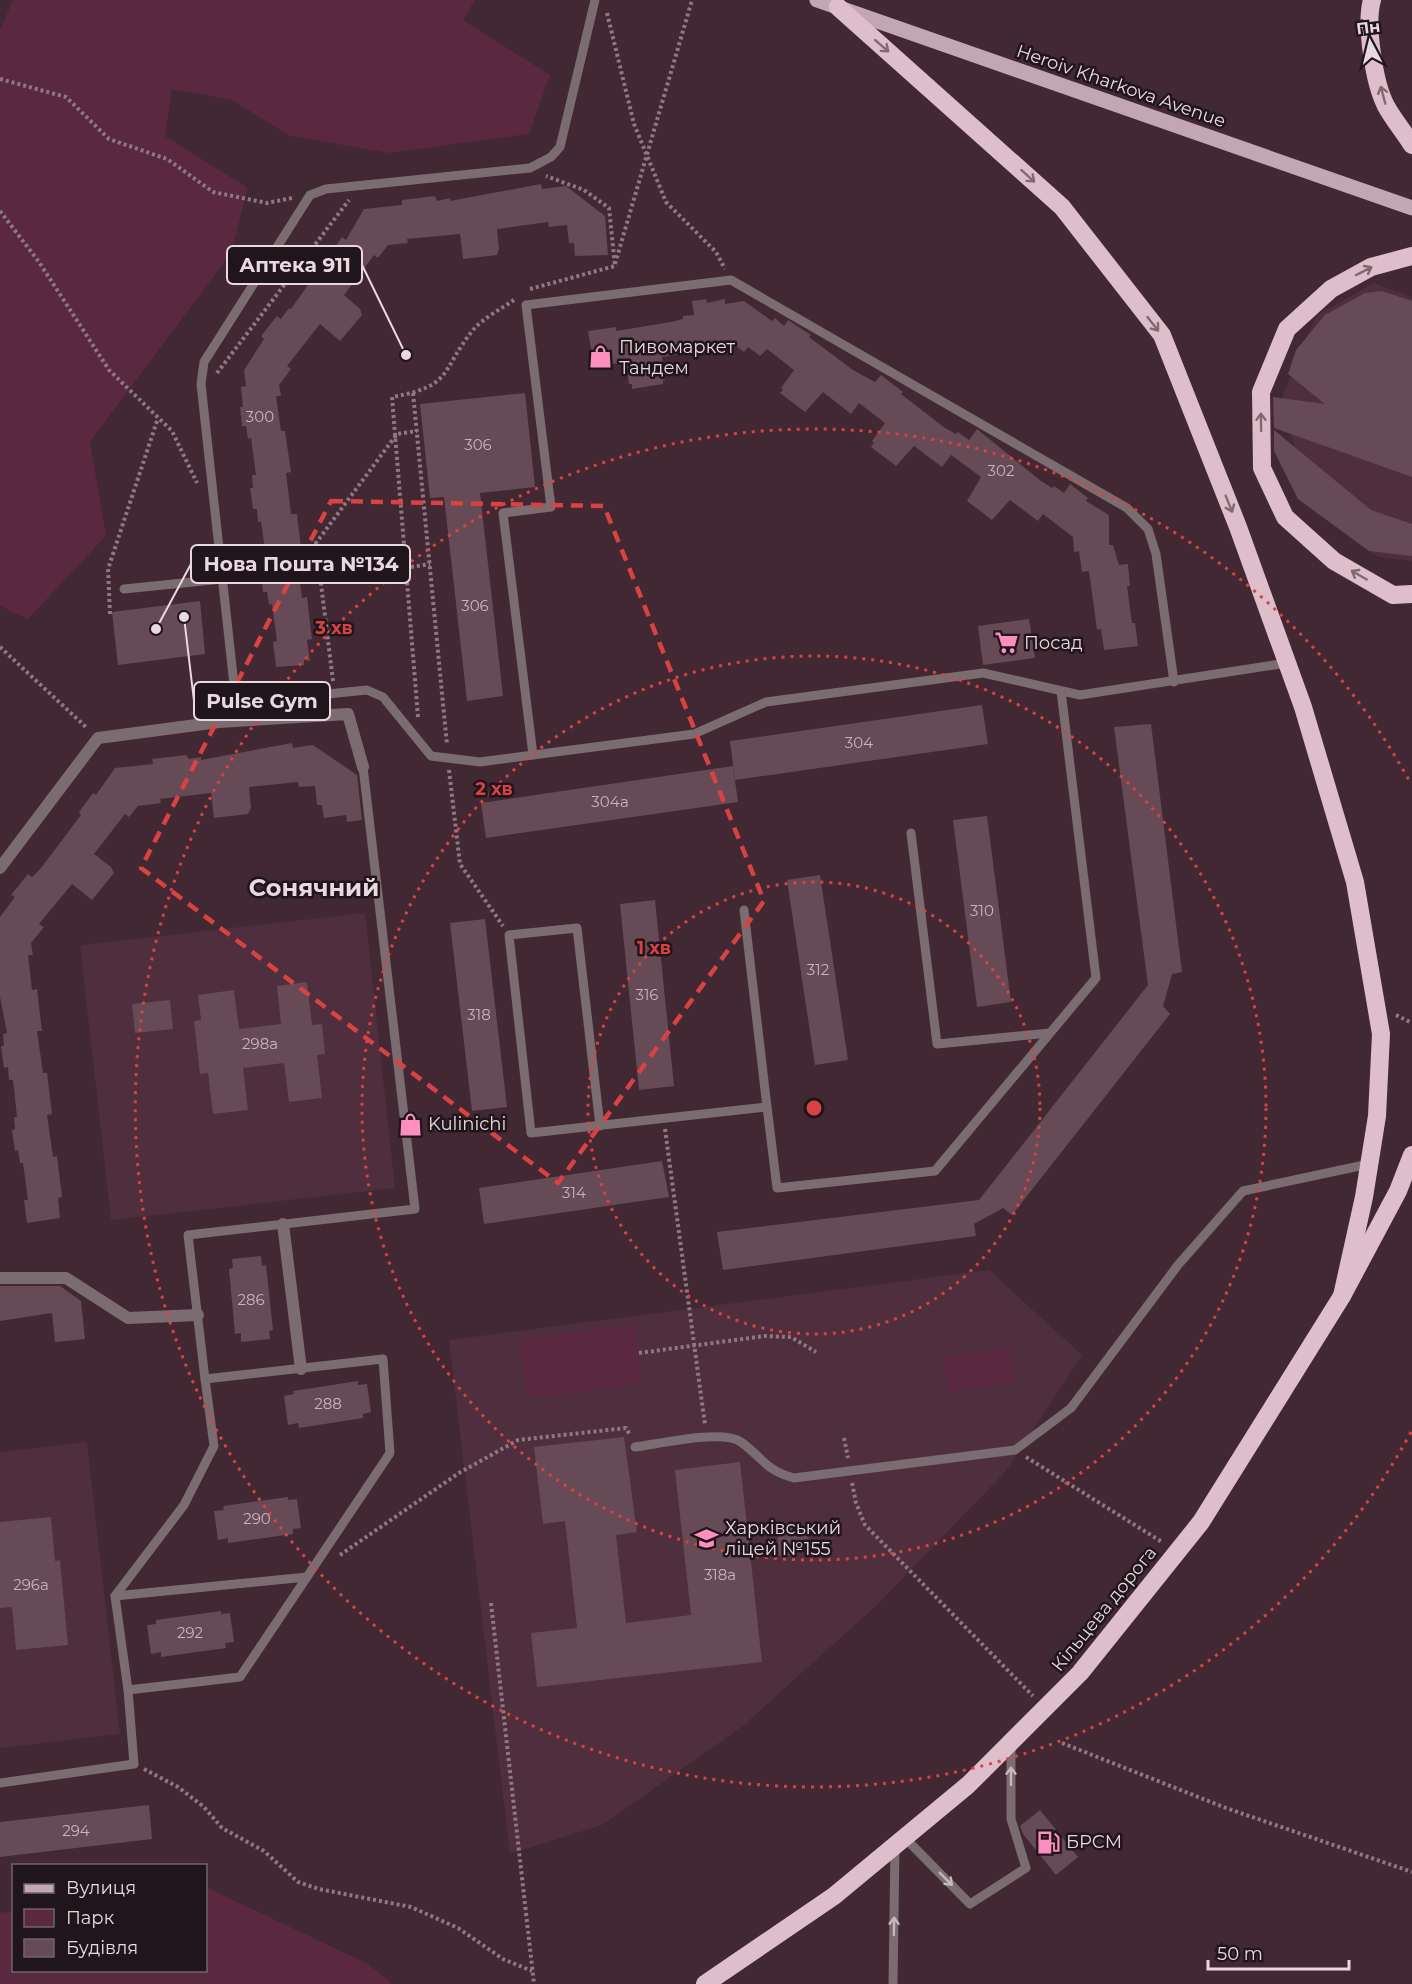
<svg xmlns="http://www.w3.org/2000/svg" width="1412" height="1984" font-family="Montserrat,sans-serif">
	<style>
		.built { fill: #4f2f3d }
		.green { fill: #5a283f }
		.building { fill: #664a56 }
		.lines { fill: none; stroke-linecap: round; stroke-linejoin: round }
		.path { stroke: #8e7882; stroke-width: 4; stroke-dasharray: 3 3; stroke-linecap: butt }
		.lane { stroke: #7a6c71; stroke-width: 9 }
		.street { stroke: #7a6c71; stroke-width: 12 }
		.primary { stroke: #c2a7b2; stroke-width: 15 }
		.highway { stroke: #dfbecb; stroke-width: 18 }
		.oneway { stroke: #806a72 }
		.oneway2 { stroke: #c8b8be }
		.marked { fill: none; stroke: #d94243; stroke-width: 4.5; stroke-dasharray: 12 8; stroke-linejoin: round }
		.ring { fill: none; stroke: #d94243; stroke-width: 3; stroke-dasharray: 3 6 }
		.labels { text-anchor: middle; stroke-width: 5; stroke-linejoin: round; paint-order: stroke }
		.number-label { font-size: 15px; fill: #c8b4bd }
		.street-label { font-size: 18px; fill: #e9d8df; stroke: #20151a }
		.poi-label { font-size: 18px; fill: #e9d8df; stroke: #20151a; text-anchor: start }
		.district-label { font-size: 24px; font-weight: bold; fill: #e9d8df; stroke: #20151a }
		.centre { fill: #d94243; stroke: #20151a; stroke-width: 3 }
		.ring-label { font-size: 18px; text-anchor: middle; font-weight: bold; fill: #d94243; stroke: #20151a; stroke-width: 5; stroke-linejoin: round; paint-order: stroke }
		.leader { fill: none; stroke: #e9d8df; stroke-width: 2 }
		.callout-dot { fill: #e9d8df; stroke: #20151a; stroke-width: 2 }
		.callout { fill: #20151a; stroke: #e9d8df; stroke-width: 2 }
		.callout-label { font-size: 20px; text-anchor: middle; font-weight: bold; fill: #e9d8df }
	</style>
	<rect width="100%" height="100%" fill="#412833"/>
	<!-- built -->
	<g class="built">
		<polygon points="1374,283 1412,297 1412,561 1378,557 1312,507 1281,400 1316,316"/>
		<polygon points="365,913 395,1188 111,1220 80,945"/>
		<polygon points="989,1270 1082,1355 1006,1471 877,1605 743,1726 602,1825 510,1854 449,1340"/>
		<polygon points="87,1442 120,1734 0,1748 0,1452"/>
	</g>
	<!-- green -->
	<g class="green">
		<polygon points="13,0 475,0 463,20 550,75 529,134 389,153 290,136 232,100 172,89 165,136 248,188 231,253 90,442 106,536 28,619 0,606 0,30"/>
		<polygon points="635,1324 643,1384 527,1399 519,1340"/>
		<polygon points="1009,1348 1014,1383 948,1392 944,1357"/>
		<polygon points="206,1887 368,1964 392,1984 0,1984 0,1913 13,1911 14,1970 206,1970"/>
	</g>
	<!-- building -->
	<g class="building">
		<polygon points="541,184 542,189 566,186 605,216 608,255 575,256 574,243 569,243 567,225 549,227 548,222 497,229 499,249 497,255 463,259 460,234 407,239 408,243 388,245 378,258 374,255 344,295 360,309 362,315 340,341 320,324 287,366 291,369 279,385 281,396 276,396 281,431 285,431 291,472 286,473 291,514 297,514 302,556 297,556 302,598 307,597 312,639 307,640 310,661 304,660 304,665 276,667 273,642 277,641 272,604 269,605 267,592 263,592 261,571 264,571 262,558 266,558 261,521 258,522 257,509 253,509 250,488 253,488 252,475 256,475 251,438 248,439 246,426 242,426 240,407 243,407 241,387 246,386 244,370 264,339 261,336 277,316 281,319 289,308 291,309 342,237 346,240 364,209 402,205 402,200 435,196 437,201 450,198 450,201"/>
		<polygon points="1382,291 1412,301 1412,477 1274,428 1273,397 1325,404 1288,374 1296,350 1325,315 1365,293"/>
		<polygon points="706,299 707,303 725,299 725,304 744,301 772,321 775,318 784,326 788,320 811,335 809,337 853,370 875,382 881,375 903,392 901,394 945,428 956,434 958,432 969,440 977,429 1041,481 1052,488 1054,486 1064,493 1070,484 1088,498 1086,501 1109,515 1109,545 1113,545 1119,565 1128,564 1130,586 1127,586 1132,623 1135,623 1138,646 1104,650 1101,629 1097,630 1089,571 1082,572 1079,551 1074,552 1073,537 1043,514 1038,521 1010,500 992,520 967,501 981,477 951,455 942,467 914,446 896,466 871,447 874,443 872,441 885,423 859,403 851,414 823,392 805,412 780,393 783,390 781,388 794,370 767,349 760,356 748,347 744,352 729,340 698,343 699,351 662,357 665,380 663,380 663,384 632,389 632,384 629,384 626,362 594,367 588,331 616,327 616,331 671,322 683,319 683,316 694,315 692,301"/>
		<polygon points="525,393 535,487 480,493 503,696 467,701 444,497 430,498 420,404"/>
		<polygon points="1274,430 1371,510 1412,524 1412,556 1369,551 1298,499 1274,451"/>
		<polygon points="200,601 205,654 118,665 112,612"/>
		<polygon points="1029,619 1035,658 983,665 978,626"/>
		<polygon points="982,705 988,744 735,780 730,741"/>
		<polygon points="1151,724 1182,972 1172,974 1163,1006 1170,1014 1012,1215 1003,1208 974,1224 976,1236 723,1270 717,1232 979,1200 1148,985 1114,727"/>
		<polygon points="292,743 293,748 313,745 357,775 362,820 347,822 346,815 324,818 322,805 317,805 315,786 299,787 298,782 249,787 251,808 248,814 214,818 211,793 160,799 161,803 138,806 129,817 125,814 94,854 111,867 114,873 92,900 72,884 39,924 44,927 31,943 33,955 28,955 32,990 37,989 42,1031 37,1031 43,1073 47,1073 52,1114 47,1115 53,1157 57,1156 62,1197 58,1198 60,1218 27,1223 24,1200 28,1200 23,1163 20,1163 18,1150 15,1151 12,1130 15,1129 14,1117 17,1117 13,1080 9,1080 8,1067 4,1068 1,1046 4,1046 3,1034 7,1033 0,997 0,917 15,897 11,895 28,874 32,877 41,868 81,815 79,812 93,793 96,795 115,768 153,764 152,759 186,755 189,759 201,757 201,760"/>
		<polygon points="733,766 738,802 486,838 481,803"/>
		<polygon points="987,816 1011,1002 977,1007 953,820"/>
		<polygon points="820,875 848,1060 815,1065 787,880"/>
		<polygon points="655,900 674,1086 639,1090 620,904"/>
		<polygon points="485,919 507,1107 472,1111 450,923"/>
		<polygon points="307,982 312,1025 322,1024 325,1054 317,1055 322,1098 289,1102 284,1063 243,1068 248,1110 213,1114 208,1073 200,1074 194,1021 201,1020 198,995 234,990 239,1029 281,1024 277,986"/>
		<polygon points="170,1000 173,1029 135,1033 132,1004"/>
		<polygon points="662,1161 669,1197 484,1224 479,1188"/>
		<polygon points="261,1256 262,1266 266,1265 273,1330 269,1331 270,1339 241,1342 241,1333 235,1334 229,1269 233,1268 232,1259"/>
		<polygon points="0,1286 60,1286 81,1301 85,1339 55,1342 52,1313 0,1321"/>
		<polygon points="358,1381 358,1385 367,1384 371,1412 363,1414 363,1418 299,1428 298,1423 288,1425 284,1396 294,1394 293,1391"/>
		<polygon points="624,1437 637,1532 616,1535 626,1623 691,1615 675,1470 740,1462 762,1662 537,1687 531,1633 577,1628 565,1521 543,1524 534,1447"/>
		<polygon points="288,1497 288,1500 297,1499 301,1528 293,1529 293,1534 228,1543 228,1538 218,1540 214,1511 224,1510 223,1506"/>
		<polygon points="51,1517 55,1561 60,1560 68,1645 16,1650 12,1607 0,1608 0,1522"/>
		<polygon points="807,1525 809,1541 796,1543 797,1554 779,1556 777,1529"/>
		<polygon points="221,1611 221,1614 230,1613 234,1642 225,1643 226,1648 161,1657 161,1652 151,1654 147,1625 156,1624 156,1620"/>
		<polygon points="149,1805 152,1839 0,1857 0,1822"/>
		<polygon points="1040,1810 1078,1857 1056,1875 1023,1834 1020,1826"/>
	</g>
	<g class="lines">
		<!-- path -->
		<g class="path">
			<polyline points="607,13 634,124 666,202 716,252 725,269"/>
			<polyline points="0,79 66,97 109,139 167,159 213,192 267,203 292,198"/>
			<polyline points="0,211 39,262 109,370 172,431 197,483"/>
			<polyline points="615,264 692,0"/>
			<polyline points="530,289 615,266 609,208 584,190 546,176"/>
			<polyline points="217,373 349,200"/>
			<polyline points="413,393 447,745"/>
			<polyline points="405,568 430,564"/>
			<polyline points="110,614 108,569 158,418"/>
			<polyline points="0,647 87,728"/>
			<polyline points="333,681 316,543 397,434 417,431"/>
			<path d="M418 717 392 397C454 386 440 371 473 330 483 318 501 309 514 300"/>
			<polyline points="449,770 460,864 503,926"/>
			<polyline points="1396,1015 1412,1023"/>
			<polyline points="665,1129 705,1425"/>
			<polyline points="639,1353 765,1336 791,1337 816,1352"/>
			<polyline points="844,1438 848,1458"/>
			<polyline points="1026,1457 1162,1542"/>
			<polyline points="852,1483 856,1503 865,1525 1033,1696"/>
			<polyline points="340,1555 459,1473 518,1440 626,1428 630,1435"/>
			<polyline points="491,1603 534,1984"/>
			<polyline points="1062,1743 1226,1808 1412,1872"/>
			<polyline points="144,1769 178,1787 204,1807 222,1828 264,1851 298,1882 319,1889 411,1907 458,1928 503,1959 532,1971"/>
		</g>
		<!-- lane -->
		<g class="lane">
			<polyline points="595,0 560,147 551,157 530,168 326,189 310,195 204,362 201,384 236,703 367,690 383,697 431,756 480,762 694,734 766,702 983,673 1080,695 1287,663"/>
			<polyline points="124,589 223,579"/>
			<polyline points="533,755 503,513 551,507 526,305 731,280 1127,508 1148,529 1156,554 1174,682"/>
			<polyline points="911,833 937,1044 1050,1033"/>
			<polyline points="744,910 767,1107"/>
			<polyline points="600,1126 577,928 509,935 531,1133 767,1107 777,1188 935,1171 1096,978 1061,691"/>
			<path d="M635 1447C659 1444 722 1429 741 1442 763 1458 765 1470 794 1478L1015 1450 1071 1408 1178 1265 1243 1191 1369 1164"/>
			<polyline points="115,1596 307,1577"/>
			<polyline points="128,1690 115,1596 184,1505 214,1446 205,1379"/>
			<polyline points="0,1783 134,1764 128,1690 240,1677 390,1453 383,1359 205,1379 188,1235 415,1209 363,767"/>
			<polyline points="905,1838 970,1904 1026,1868 1011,1819 1011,1744"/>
			<polyline points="893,1984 895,1846"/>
		</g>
		<!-- street -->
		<g class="street">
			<polyline points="219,722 348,714 363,767"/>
			<polyline points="0,868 98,738 219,722 236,703"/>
			<polyline points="283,1224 301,1369"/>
			<polyline points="0,1278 66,1278 128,1318 198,1315"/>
		</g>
		<!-- primary -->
		<polyline class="primary" points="817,0 1412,208"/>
		<!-- highway -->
		<g class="highway">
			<path d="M1372 0C1365 24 1374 83 1386 106 1393 119 1404 132 1412 145"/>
			<polyline points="838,7 1062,207 1162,335 1238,527 1303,707 1355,882 1381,1034 1377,1116 1364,1197 1342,1296"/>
			<polyline points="1412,256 1371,267 1331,289 1287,329 1261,392 1262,468 1285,517 1334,561 1393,595 1412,594"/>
			<polyline points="705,1984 834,1896 968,1785 1080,1673 1201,1522 1342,1296 1398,1191 1412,1155"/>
		</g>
	</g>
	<!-- one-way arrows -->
	<defs><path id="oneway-shaft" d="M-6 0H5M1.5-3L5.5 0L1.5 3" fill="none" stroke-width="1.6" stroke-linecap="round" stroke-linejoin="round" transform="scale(1.5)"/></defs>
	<g class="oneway">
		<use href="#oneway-shaft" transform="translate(882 46) rotate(41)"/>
		<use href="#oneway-shaft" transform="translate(1383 95) rotate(-105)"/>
		<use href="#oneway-shaft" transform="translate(1028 176) rotate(42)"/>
		<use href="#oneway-shaft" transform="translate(1364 271) rotate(-27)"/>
		<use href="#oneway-shaft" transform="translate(1153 324) rotate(52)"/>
		<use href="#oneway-shaft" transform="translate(1261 422) rotate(-91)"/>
		<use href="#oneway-shaft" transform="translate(1229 504) rotate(68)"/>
		<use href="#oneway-shaft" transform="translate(1359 575) rotate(-150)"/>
	</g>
	<g class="oneway2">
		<use href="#oneway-shaft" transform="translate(1011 1776) rotate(-90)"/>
		<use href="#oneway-shaft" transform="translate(946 1879) rotate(45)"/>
		<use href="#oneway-shaft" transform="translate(894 1926) rotate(-89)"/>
	</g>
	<!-- marked area -->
	<path class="marked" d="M331 501 604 506 764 901 558 1183 141 868Z"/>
	<!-- distance rings -->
	<g class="ring">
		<circle cx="814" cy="1108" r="226"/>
		<circle cx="814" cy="1108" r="452"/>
		<path d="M1411 1432A679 679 0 1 1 1411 784"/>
	</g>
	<!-- icons -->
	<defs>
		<symbol id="shop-bare" viewBox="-9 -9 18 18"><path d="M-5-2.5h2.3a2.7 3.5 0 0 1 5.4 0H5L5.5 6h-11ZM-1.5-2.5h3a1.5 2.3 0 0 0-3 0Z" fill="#fd8ec0" stroke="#20151a" stroke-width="2.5" paint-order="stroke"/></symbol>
		<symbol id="supermarket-bare" viewBox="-9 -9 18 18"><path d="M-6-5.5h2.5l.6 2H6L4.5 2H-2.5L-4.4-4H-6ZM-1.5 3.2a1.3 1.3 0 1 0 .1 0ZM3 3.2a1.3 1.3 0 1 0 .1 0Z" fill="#fd8ec0" stroke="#20151a" stroke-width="2.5" paint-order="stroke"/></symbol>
		<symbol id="school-bare" viewBox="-9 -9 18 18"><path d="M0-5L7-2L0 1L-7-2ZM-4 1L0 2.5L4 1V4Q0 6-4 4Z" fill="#fd8ec0" stroke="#20151a" stroke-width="2.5" paint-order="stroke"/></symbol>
		<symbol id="fuel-bare" viewBox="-9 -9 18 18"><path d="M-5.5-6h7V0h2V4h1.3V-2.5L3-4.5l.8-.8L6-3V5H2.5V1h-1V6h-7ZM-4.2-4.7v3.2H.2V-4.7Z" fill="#fd8ec0" stroke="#20151a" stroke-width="2.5" paint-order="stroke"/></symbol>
	</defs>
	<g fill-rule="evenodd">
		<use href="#shop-bare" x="584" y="340" width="33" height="33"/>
		<use href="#supermarket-bare" x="990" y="626" width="33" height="33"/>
		<use href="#shop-bare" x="394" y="1108" width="33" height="33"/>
		<use href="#school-bare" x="690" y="1522" width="33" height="33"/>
		<use href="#fuel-bare" x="1032" y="1826" width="33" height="33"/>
	</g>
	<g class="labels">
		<!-- number labels -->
		<g class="number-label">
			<text x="260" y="422">300</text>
			<text x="478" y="450">306</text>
			<text x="1001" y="476">302</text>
			<text x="475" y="611">306</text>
			<text x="859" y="748">304</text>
			<text x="610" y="807">304а</text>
			<text x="982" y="916">310</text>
			<text x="818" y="975">312</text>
			<text x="647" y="1000">316</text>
			<text x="479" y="1020">318</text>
			<text x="260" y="1049">298а</text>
			<text x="574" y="1198">314</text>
			<text x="251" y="1305">286</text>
			<text x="328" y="1409">288</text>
			<text x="257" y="1524">290</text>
			<text x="720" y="1580">318а</text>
			<text x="31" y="1590">296а</text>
			<text x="190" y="1638">292</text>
			<text x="76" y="1836">294</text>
		</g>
		<!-- street labels -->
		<g class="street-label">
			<text transform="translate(1121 86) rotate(19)" y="6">Heroiv Kharkova Avenue</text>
			<text transform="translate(1104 1609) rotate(-51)" y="6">Кільцева дорога</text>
		</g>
		<!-- poi labels -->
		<g class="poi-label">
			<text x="619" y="353">Пивомаркет<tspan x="619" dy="21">Тандем</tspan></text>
			<text x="1024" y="649">Посад</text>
			<text x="428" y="1130">Kulinichi</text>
			<text x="725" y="1534">Харківський<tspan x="725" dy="21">ліцей №155</tspan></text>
			<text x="1066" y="1848">БРСМ</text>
		</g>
		<!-- district labels -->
		<g class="district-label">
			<text x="314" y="896">Сонячний</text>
		</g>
	</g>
	<circle cx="814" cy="1108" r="9" class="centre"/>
	<g class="ring-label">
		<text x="334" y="634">3 хв</text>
		<text x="494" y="795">2 хв</text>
		<text x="654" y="954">1 хв</text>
	</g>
	<!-- callouts -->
	<path class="leader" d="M406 355L362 265M156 629L191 564M184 617L194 701"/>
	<g class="callout-dot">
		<circle cx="406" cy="355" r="6"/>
		<circle cx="156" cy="629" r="6"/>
		<circle cx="184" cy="617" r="6"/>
	</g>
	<g class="callout">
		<rect x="227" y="246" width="135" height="38" rx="6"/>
		<rect x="191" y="545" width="219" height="38" rx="6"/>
		<rect x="194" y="682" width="136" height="38" rx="6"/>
	</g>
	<g class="callout-label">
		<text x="295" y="272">Аптека 911</text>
		<text x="301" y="571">Нова Пошта №134</text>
		<text x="262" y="708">Pulse Gym</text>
	</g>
	<!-- legend -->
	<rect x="12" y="1864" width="195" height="108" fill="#20151a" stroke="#706369" stroke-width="1.5"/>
	<rect x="24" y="1884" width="30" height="9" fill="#c2a7b2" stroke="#706369" stroke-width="1.5"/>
	<text x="66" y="1894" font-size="18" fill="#e9d8df">Вулиця</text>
	<rect x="24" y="1909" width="30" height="18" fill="#5a283f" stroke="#706369" stroke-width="1.5"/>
	<text x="66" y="1924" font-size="18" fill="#e9d8df">Парк</text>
	<rect x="24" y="1939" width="30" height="18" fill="#664a56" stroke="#706369" stroke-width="1.5"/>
	<text x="66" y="1954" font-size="18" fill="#e9d8df">Будівля</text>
	<!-- north arrow -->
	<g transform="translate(1370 42) rotate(353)" stroke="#20151a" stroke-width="4.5" paint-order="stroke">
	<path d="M0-4.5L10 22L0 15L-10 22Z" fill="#e9d8df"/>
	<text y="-9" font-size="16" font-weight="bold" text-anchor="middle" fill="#e9d8df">Пн</text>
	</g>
	<!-- scale -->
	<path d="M1208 1960v9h141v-9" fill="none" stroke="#e9d8df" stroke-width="3"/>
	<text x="1217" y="1960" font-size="18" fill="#e9d8df" stroke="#20151a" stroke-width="4.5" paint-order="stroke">50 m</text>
</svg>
